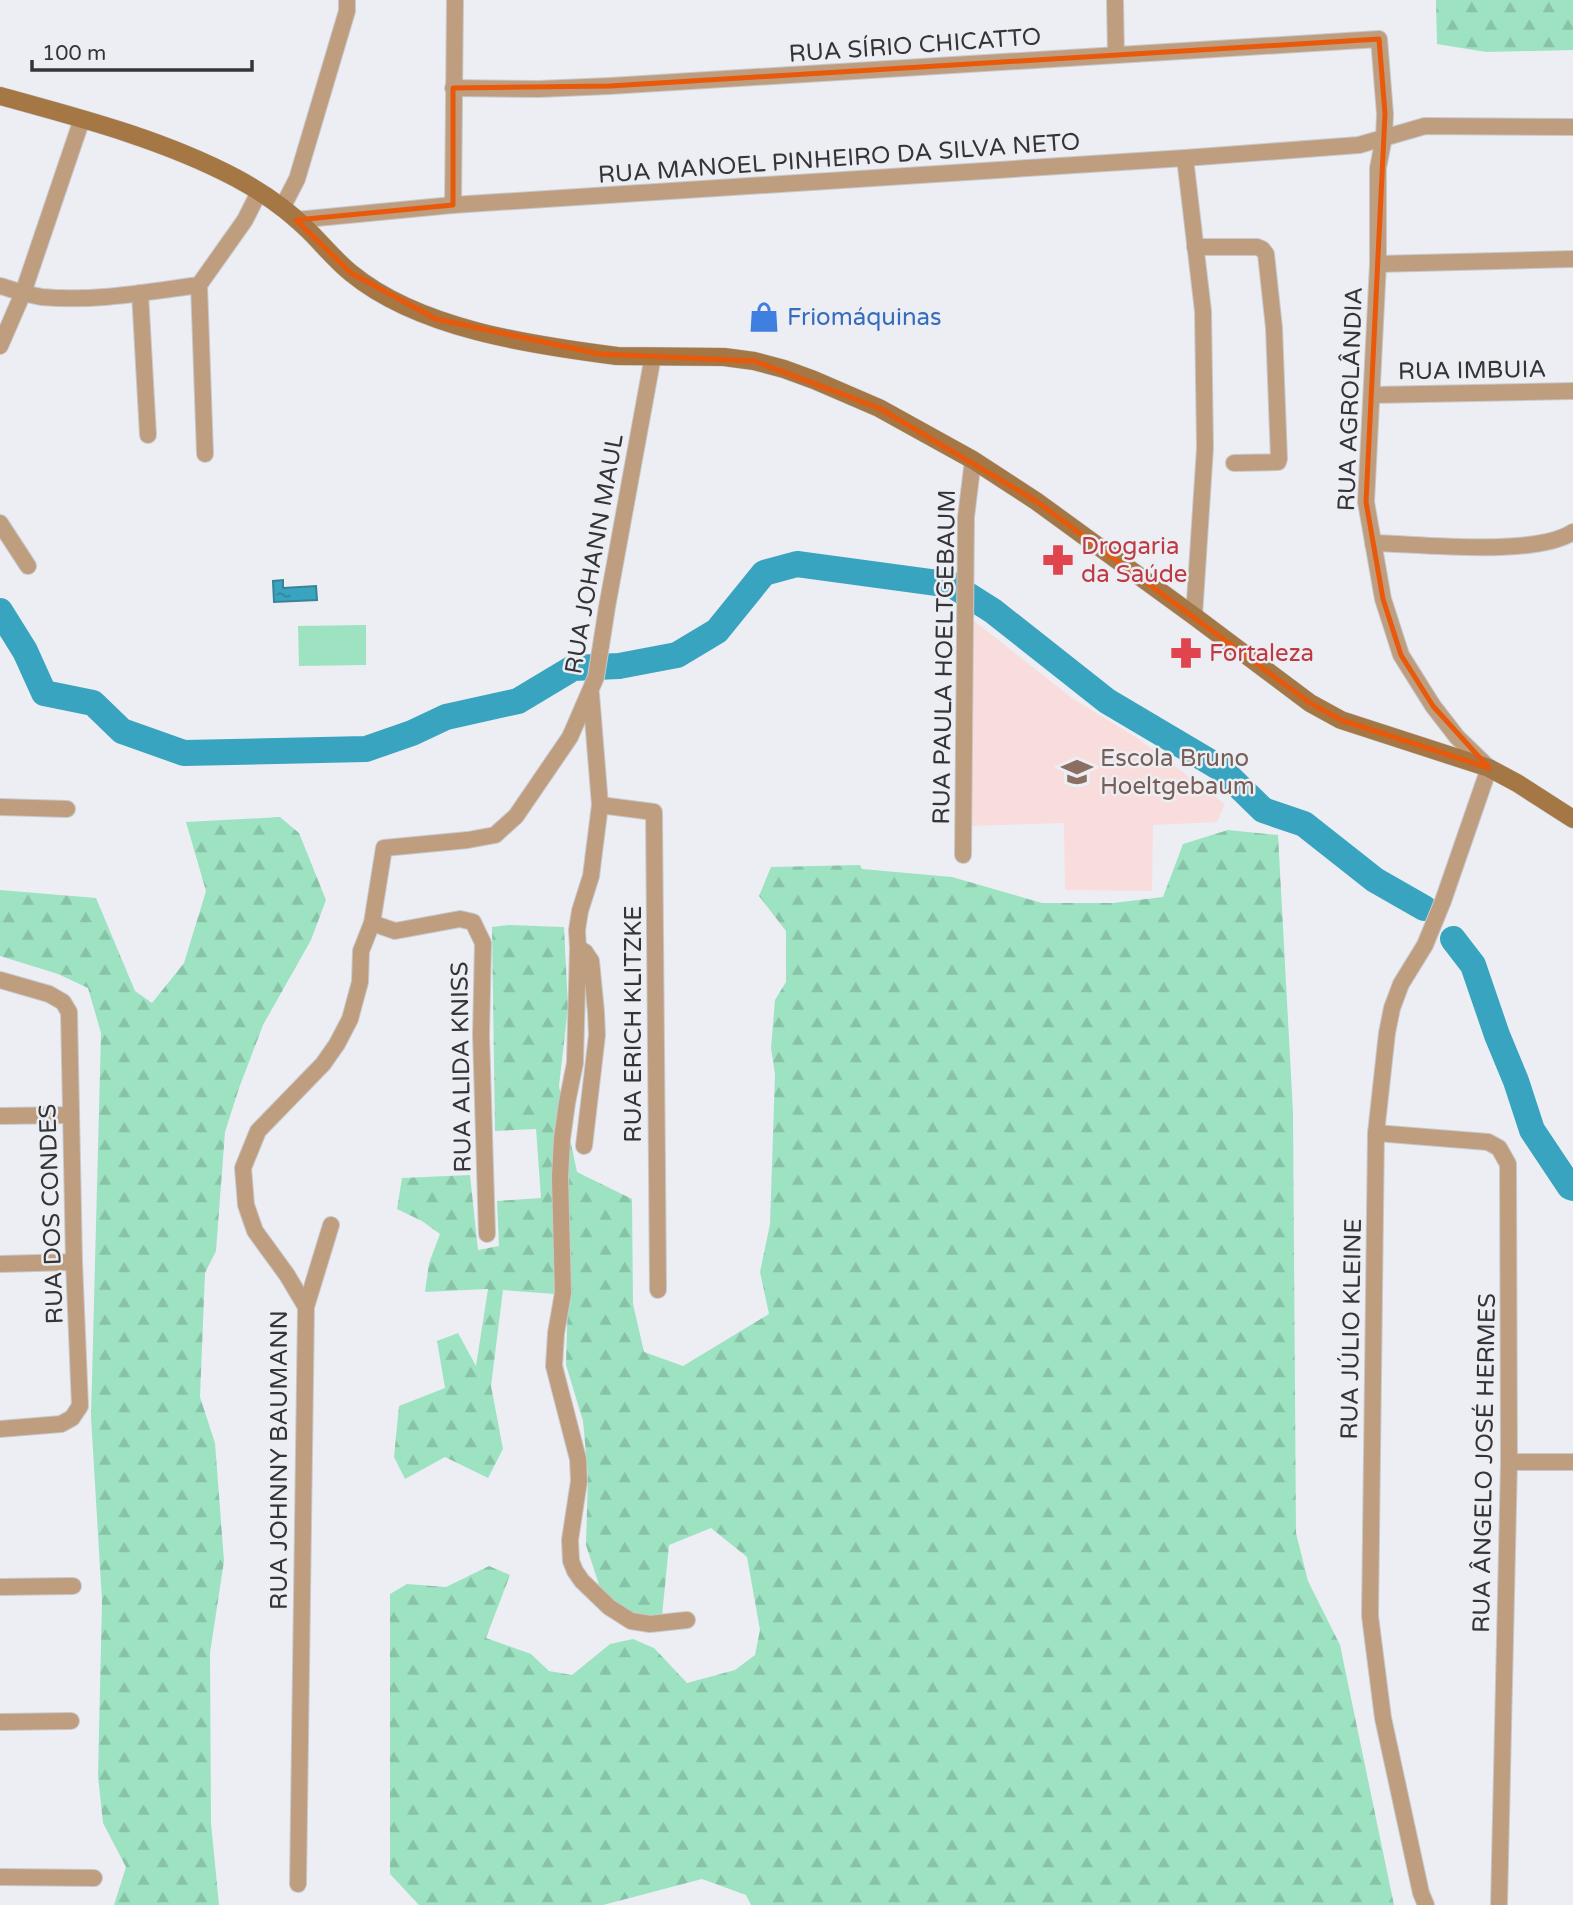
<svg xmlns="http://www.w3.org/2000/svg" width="1573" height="1905" font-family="'Varela Round',sans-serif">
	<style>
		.education { fill: #f8dddc }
		.forest { fill: url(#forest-firs) }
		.park { fill: #9de3c2 }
		.water { fill: url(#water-ripples); stroke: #388396; stroke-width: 2 }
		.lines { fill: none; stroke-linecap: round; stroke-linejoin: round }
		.river { stroke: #39a4bf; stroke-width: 26 }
		.minor-casing { stroke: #c7c9ce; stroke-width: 18 }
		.secondary-casing { stroke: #c7c9ce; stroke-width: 19 }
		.minor { stroke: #be9e7e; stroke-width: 16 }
		.secondary { stroke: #a47745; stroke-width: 18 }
		.marked { fill: none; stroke: #e8590c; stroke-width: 5; stroke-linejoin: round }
		.labels { text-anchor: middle; stroke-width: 5; stroke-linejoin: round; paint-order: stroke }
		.street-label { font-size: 24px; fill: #353538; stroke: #eceef4 }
		.shop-label { font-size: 24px; fill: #366cbe; stroke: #eceef4; text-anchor: start }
		.health-label { font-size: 24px; fill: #be3a42; stroke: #eceef4; text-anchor: start }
		.education-label { font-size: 24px; fill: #785e54; stroke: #eceef4; text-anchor: start }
	</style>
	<defs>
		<pattern id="forest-firs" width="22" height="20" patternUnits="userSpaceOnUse" patternTransform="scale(1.75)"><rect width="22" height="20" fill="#9de3c2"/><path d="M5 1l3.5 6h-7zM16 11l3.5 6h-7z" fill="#88c3a7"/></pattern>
		<pattern id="water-ripples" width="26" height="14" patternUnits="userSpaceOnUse" patternTransform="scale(1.75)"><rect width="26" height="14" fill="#39a4bf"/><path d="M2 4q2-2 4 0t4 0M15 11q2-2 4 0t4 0" fill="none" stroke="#31869c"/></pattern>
	</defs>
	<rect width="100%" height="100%" fill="#eceef4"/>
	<!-- education -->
	<polygon class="education" points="974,621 1072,698 1140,740 1225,804 1217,822 1153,825 1152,891 1065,890 1064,823 971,826"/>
	<!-- forest -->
	<g class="forest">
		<polygon points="1436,0 1573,0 1573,50 1486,52 1437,44"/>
		<polygon points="280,817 299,833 326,900 311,940 263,1025 239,1088 225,1132 216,1251 205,1273 200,1397 215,1443 224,1561 210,1653 211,1823 219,1905 114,1905 126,1867 103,1823 98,1776 102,1601 91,1417 101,1033 88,988 58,974 0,956 0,890 96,898 135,991 152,1003 184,963 206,891 186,822"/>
		<polygon points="1228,830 1278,835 1293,1112 1296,1533 1308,1581 1340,1645 1394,1905 751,1905 746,1895 702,1879 603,1905 419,1905 390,1874 390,1594 407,1584 446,1587 489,1566 510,1575 486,1638 531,1654 549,1671 572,1675 610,1644 633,1639 654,1648 687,1683 735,1670 755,1655 760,1630 747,1557 711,1528 669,1545 662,1616 639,1618 601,1591 586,1545 588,1475 583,1421 566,1365 568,1295 503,1290 491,1386 503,1449 488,1478 445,1457 405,1479 394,1457 399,1406 445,1388 437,1341 458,1333 476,1366 488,1289 425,1292 429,1263 440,1234 422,1221 397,1209 402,1178 470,1175 478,1250 499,1246 497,1201 541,1198 536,1129 495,1131 492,927 509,925 564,927 568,1008 559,1086 577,1172 632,1199 633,1304 644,1352 683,1366 769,1314 760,1272 770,1224 775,1074 771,1048 775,1000 786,982 786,931 759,896 771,867 860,865 862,869 952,877 1042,903 1113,903 1163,897 1183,844"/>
	</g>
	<!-- park -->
	<polygon class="park" points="366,625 366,665 299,666 298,626"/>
	<!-- water -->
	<polygon class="water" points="283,580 283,588 316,586 317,600 274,602 273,581"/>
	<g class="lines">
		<!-- river -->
		<g class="river">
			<polyline points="0,611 25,651 44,693 93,703 122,731 184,753 366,749 412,733 446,717 518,701 573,668 619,666 677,655 717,631 764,573 797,564 952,585 993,611 1107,701 1220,768 1263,810 1304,824 1375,880 1424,908"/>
			<polyline points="1453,939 1473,965 1497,1035 1516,1081 1532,1130 1570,1187 1573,1188"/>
		</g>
		<defs>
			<g id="minor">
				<polyline points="1115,0 1116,55"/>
				<polyline points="453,88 539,89 610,86 1379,39 1385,114 1384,137 1378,168 1378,264 1366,502 1383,599 1401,655 1433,706 1457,737 1489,768 1443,901 1425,945 1401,984 1392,1008 1387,1033 1376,1133 1370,1616 1383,1718 1421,1893 1426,1905"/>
				<polyline points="1185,158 1203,311 1205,448 1194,616"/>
				<polyline points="453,205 455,0"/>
				<polyline points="282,208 297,179 347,11 347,0"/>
				<polyline points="296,220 453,205 1185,158 1359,145 1425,126 1573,127"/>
				<polyline points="1195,247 1257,247 1262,249 1266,254 1274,328 1279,459 1278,462 1234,463"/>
				<polyline points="1378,264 1573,259"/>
				<polyline points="199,285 205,454"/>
				<path d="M0 286C14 290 28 295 42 297 95 302 147 292 199 285L245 220 259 192"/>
				<polyline points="140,293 148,435"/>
				<polyline points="0,346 23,293 82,119"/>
				<polyline points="1372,395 1573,391"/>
				<polyline points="0,523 28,566"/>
				<path d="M1373 543C1421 544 1535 557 1573 532"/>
				<polyline points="591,694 600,805 591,876 580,911 577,930 578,948 575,1063 567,1103 562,1139 560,1177 563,1293 556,1333 554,1366 578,1459 579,1481 570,1540 571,1561 575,1571 582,1581 609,1607 631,1621 650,1624 687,1620"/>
				<polyline points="600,805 654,812 658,1290"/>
				<polyline points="0,807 67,809"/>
				<polyline points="963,855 966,517 973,460"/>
				<polyline points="372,923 395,931 460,919 473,922 483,943 481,1035 487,1234"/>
				<polyline points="578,948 585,952 591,961 596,1012 597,1035 584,1146"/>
				<polyline points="0,980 49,994 63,1002 69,1012 74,1262 80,1406 72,1418 61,1424 0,1429"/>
				<polyline points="0,1116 71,1115"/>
				<polyline points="1376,1133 1488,1142 1499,1148 1508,1164 1509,1462 1499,1905"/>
				<polyline points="0,1264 74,1262"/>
				<polyline points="306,1307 331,1225"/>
				<polyline points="1509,1462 1573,1462"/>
				<polyline points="0,1587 73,1586"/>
				<polyline points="0,1722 71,1721"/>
				<polyline points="0,1877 94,1878"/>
				<polyline points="298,1884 306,1307 287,1275 255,1231 246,1205 243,1168 258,1131 323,1064 337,1044 350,1019 360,982 361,951 372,923 384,848 468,840 495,835 516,816 570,737 596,677 607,607 653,356"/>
			</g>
			<path id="secondary" d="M0 96C80 118 162 139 236 178 262 192 288 210 309 231 323 245 336 261 351 273 419 329 531 345 617 356L724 357 754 361 784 369 814 380 879 408 973 460 1036 501 1194 616 1310 703 1341 720 1489 768 1517 783 1573 819"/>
		</defs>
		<!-- minor casing -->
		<use href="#minor" class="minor-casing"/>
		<!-- secondary casing -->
		<use href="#secondary" class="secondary-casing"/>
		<!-- minor -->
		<use href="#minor" class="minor"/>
		<!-- secondary -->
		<use href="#secondary" class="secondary"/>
	</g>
	<!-- marked area -->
	<path class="marked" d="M1379 39 1385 114 1366 502 1383 599 1401 655 1433 706 1489 768 1341 720 1310 703 1036 501 879 408 754 361 600 354 436 319 351 273 296 220 453 205V88L610 86Z"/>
	<!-- icons -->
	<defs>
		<symbol id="shop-bare" viewBox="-9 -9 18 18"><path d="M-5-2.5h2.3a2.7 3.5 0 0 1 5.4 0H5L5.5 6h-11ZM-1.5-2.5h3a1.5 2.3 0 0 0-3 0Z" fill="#3f7fe0" stroke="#eceef4" stroke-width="2.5" paint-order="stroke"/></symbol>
		<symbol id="pharmacy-bare" viewBox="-9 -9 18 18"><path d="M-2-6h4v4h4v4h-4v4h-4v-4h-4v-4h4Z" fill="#e0444e" stroke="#eceef4" stroke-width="2.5" paint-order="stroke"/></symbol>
		<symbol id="school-bare" viewBox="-9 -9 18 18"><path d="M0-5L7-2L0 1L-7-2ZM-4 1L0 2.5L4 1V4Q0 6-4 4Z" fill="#8d6e63" stroke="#eceef4" stroke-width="2.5" paint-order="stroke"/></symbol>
	</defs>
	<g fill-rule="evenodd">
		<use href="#shop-bare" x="742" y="295" width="44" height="44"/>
		<use href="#pharmacy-bare" x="1036" y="538" width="44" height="44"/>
		<use href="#pharmacy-bare" x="1164" y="631" width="44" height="44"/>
		<use href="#school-bare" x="1055" y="750" width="44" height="44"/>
	</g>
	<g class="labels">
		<!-- street labels -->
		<g class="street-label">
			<text transform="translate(915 45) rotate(-4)" y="8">RUA SÍRIO CHICATTO</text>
			<text transform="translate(839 158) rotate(-4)" y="8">RUA MANOEL PINHEIRO DA SILVA NETO</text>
			<text transform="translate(1472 370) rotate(-1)" y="8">RUA IMBUIA</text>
			<text transform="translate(1350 399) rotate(-88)" y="8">RUA AGROLÂNDIA</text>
			<text transform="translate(594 554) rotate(-80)" y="8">RUA JOHANN MAUL</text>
			<text transform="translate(944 657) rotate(-89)" y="8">RUA PAULA HOELTGEBAUM</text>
			<text transform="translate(633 1024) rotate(-90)" y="8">RUA ERICH KLITZKE</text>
			<text transform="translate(461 1067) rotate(-91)" y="8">RUA ALIDA KNISS</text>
			<text transform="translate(51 1214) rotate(-92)" y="8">RUA DOS CONDES</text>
			<text transform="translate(1351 1329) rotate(-89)" y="8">RUA JÚLIO KLEINE</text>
			<text transform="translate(279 1460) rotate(-90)" y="8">RUA JOHNNY BAUMANN</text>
			<text transform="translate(1484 1463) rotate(-89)" y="8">RUA ÂNGELO JOSÉ HERMES</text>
		</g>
		<!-- shop labels -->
		<g class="shop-label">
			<text x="787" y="325">Friomáquinas</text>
		</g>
		<!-- health labels -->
		<g class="health-label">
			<text x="1081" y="554">Drogaria<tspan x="1081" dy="28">da Saúde</tspan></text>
			<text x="1209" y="661">Fortaleza</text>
		</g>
		<!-- education labels -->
		<g class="education-label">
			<text x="1100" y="766">Escola Bruno<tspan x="1100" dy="28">Hoeltgebaum</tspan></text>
		</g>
	</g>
	<!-- scale -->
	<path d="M32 60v10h220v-10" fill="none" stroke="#353538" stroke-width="3.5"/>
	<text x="42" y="60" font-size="21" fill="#353538" stroke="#eceef4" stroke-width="5" paint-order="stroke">100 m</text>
</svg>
